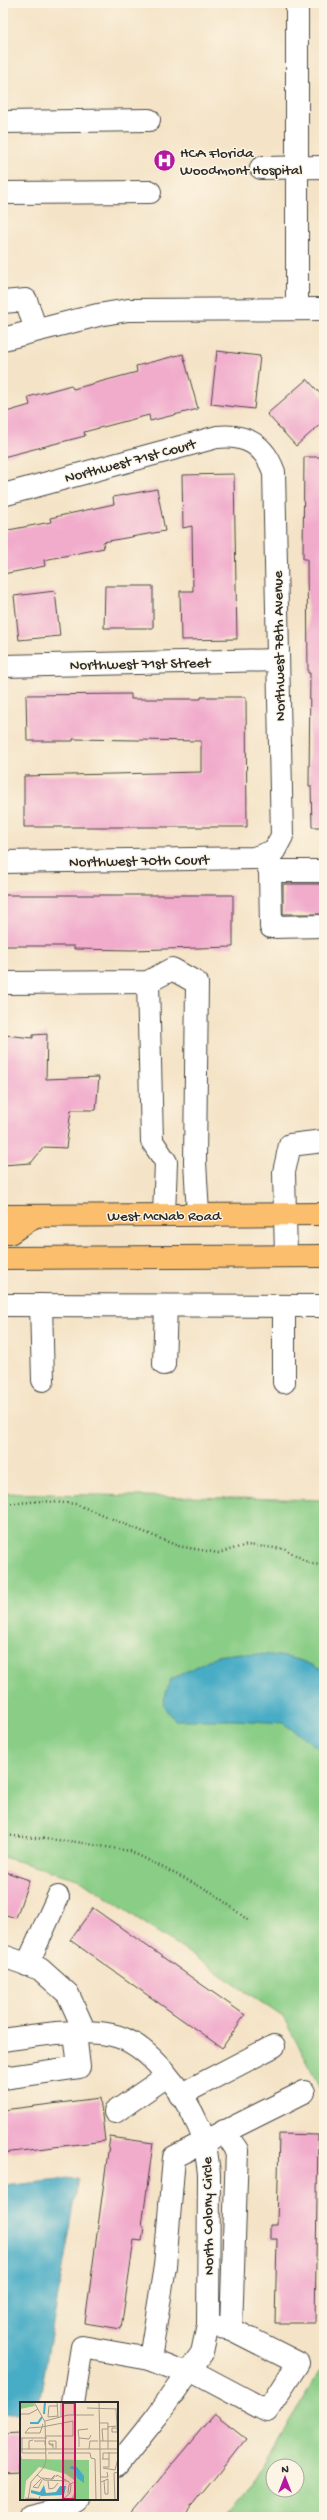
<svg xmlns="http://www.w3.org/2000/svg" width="327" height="2520" font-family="'Gochi Hand',sans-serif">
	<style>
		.green { fill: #89cd86; stroke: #5a7c58; fill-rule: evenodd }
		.water { fill: #46acc5; stroke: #386c78 }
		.building { fill: #f1accc }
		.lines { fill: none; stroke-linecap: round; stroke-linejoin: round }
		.minor-casing { stroke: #494742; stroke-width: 24 }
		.major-casing { stroke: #494742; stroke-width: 24 }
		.path { stroke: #494742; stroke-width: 2.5; stroke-dasharray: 1 3; stroke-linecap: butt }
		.minor { stroke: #fff; stroke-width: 22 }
		.major { stroke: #fabe6d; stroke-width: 22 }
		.labels { text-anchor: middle; stroke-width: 3; stroke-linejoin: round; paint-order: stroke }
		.poi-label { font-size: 15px; fill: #2b2b2b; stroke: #fcf5e5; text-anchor: start }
		.street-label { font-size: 15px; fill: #2b2b2b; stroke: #fcf5e5 }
		.inset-river { fill: none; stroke: #46acc5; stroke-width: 2 }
		.inset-road { fill: none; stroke: #a49988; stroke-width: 1 }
		.view { fill: #c2185b; fill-opacity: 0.15; stroke: #c2185b; stroke-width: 2 }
		.inset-edge { fill: none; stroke: #2b2b2b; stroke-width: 2 }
	</style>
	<rect width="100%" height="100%" fill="#fcf5e5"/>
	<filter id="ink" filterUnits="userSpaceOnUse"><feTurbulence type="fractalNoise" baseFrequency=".025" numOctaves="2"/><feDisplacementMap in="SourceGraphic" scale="8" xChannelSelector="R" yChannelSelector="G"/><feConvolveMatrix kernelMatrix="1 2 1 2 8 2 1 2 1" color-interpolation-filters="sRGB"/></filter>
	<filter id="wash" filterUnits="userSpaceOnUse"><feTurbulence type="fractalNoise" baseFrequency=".012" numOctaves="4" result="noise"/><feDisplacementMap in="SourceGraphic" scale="16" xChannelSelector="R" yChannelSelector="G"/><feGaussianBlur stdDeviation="0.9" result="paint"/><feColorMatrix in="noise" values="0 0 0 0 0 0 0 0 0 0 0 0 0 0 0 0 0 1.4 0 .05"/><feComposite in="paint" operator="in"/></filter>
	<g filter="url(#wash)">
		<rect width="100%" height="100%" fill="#f4e3c6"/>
		<!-- green -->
		<g class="green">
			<polygon points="3,1493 324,1500 324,2093 283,2017 81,1880 3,1857"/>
			<path d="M324 2365V2517H227L233 2512ZM273 2466H297V2490H273Z"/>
		</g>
		<!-- water -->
		<g class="water">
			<path d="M241 1653C272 1655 296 1655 324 1671V1752L283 1723 235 1720H175L163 1704 170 1680 216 1656Z"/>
			<polygon points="79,2178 39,2403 21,2403 21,2413 3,2415 3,2186"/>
		</g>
		<g id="blocks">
			<!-- building -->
			<g class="building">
				<polygon points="217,351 260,356 254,409 211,404"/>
				<polygon points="183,354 198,409 150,421 149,415 84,432 85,436 3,457 3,413 30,405 28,397 71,385 73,389 137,372 136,366"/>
				<polygon points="307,379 324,398 324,421 296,446 267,414"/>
				<polygon points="304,457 324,457 324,827 312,827 311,786 309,786 310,673 308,673 307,559 303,559"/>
				<polygon points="234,474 237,639 181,640 180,591 193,591 192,526 183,528 182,475"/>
				<polygon points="157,489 165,531 103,542 104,548 44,560 45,566 3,574 3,531 51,522 50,518 114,504 113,497"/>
				<polygon points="105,586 153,586 153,628 104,628"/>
				<polygon points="55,591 60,636 19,640 14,596"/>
				<polygon points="131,694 131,699 201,699 201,697 246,697 247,827 24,827 24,776 201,772 201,741 73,739 73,741 27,741 26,695"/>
				<rect x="283" y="884" width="41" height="30"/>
				<polygon points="3,895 233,895 233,947 132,950 74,949 74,946 3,946"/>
				<polygon points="47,1034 46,1079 99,1077 96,1110 71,1110 66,1148 44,1147 31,1163 3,1165 3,1078 6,1078 5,1035 33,1038 33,1035"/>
				<polygon points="3,1871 29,1880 16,1918 3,1914"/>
				<polygon points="93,1908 245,2015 222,2048 70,1940"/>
				<polygon points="100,2098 105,2141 3,2153 3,2110"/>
				<polygon points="279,2134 318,2135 315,2323 275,2323 277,2239 270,2239 270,2225 277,2225"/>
				<polygon points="110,2137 153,2143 142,2226 144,2226 142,2241 134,2240 121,2329 85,2323"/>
				<polygon points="214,2414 246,2439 183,2517 128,2517"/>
				<polygon points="21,2433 21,2472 3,2473 3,2434"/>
			</g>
		</g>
	</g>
	<g filter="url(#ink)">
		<use href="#blocks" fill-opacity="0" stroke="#494742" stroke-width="1"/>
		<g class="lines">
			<defs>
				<g id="minor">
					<polyline points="297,3 297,309"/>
					<polyline points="3,122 149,120"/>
					<polyline points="261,168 324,167"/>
					<polyline points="3,193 150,192"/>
					<polyline points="3,302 26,300 36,330"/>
					<polyline points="3,339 98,315 128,310 324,309"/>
					<path d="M3 495 217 437C246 434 264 444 274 472L282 836 274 851 254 858 3 862"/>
					<polyline points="3,666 278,660"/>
					<polyline points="263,855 270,871 271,927 324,926"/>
					<polyline points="270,871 324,871"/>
					<polyline points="148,982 152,1141 166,1162 164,1215"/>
					<polyline points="3,983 148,982 172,969 197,983 195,1162 198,1214"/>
					<polyline points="286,1256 284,1172 290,1145 324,1141"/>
					<polyline points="3,1305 324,1306"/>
					<polyline points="41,1305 43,1380"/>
					<polyline points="284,1306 284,1382"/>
					<polyline points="164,1364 166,1306"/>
					<polyline points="3,1956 40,1969 68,1994 85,2032"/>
					<polyline points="27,1965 58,1897"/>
					<path d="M3 2040C37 2035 78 2028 112 2035 149 2042 185 2095 199 2127 206 2142 207 2158 209 2174L208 2325 202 2353 157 2416 117 2466"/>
					<polyline points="3,2078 79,2067 75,2033"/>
					<polyline points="180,2095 274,2046"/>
					<polyline points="115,2112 167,2076"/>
					<polyline points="208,2325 231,2329 237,2150 224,2131"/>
					<polyline points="150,2359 165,2266 174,2157 304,2092"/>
					<polyline points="190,2370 267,2411 298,2363 231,2329"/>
					<polyline points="73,2403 82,2347 150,2359 188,2374"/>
					<polyline points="30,2517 59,2510 77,2499"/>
				</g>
				<g id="major">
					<polyline points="3,1216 324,1214"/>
					<polyline points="3,1233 10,1233 35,1216"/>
					<polyline points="3,1258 324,1256"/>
				</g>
			</defs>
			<!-- minor casing -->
			<use href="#minor" class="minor-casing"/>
			<!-- major casing -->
			<use href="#major" class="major-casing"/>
			<!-- path -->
			<g class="path">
				<polyline points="3,1504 43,1501 76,1504 178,1546 218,1553 247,1545 285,1549 311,1564 324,1565"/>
				<polyline points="3,1835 77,1842 130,1851 213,1893 249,1921"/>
			</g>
			<!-- minor -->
			<use href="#minor" class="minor"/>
			<!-- major -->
			<use href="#major" class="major"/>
		</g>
	</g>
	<!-- icons -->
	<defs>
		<symbol id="hospital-disc" viewBox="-11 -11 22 22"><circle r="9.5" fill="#b5179e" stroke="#fcf5e5"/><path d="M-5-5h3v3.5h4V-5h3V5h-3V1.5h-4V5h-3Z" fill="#fff"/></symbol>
	</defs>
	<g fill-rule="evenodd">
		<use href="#hospital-disc" x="152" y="148" width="25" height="25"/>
	</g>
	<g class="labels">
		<!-- poi labels -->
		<g class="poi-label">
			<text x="180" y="157">HCA Florida<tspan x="180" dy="17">Woodmont Hospital</tspan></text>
		</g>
		<!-- street labels -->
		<g class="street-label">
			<text transform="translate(130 460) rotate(-15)" y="5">Northwest 71st Court</text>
			<text transform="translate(278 646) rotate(-91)" y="5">Northwest 78th Avenue</text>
			<text transform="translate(140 663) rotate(-1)" y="5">Northwest 71st Street</text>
			<text transform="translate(139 860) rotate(-1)" y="5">Northwest 70th Court</text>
			<text x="164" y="1220">West McNab Road</text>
			<text transform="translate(207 2216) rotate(-91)" y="5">North Colony Circle</text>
		</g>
	</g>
	<!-- overview -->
	<g transform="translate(20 2402)">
		<rect width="98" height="98" fill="#f4e3c6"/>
		<path d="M0 0H13L15 4 0 7ZM0 50 2 57 69 58V98H50L55 90 54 78 46 72 19 65 6 79 4 98H0Z" fill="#89cd86"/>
		<path d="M52 64 57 65 64 74V81L57 76 55 68 49 66ZM24 83 26 91 36 90 40 84H46L44 93 22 94 11 91V88L20 90Z" fill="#46acc5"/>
		<path class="inset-river" d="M24 12 25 0M10 21H18L22 15"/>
		<path class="inset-road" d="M37 0 38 15M41 0V15M54 0V13M79 0 81 98M38 4H29L28 15 38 14M67 6 98 7M0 12H9L18 7M25 19 48 13H74M42 21 43 34M80 21H88V47M23 22 22 25 9 26 5 31H20L22 25 53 19V34H26M87 25 97 24 96 7M97 30H92V26H97L98 39M0 36H27M2 36V51H26M59 36 58 28 68 27M14 39H25V43M80 39H98V51H83V57M83 39 82 27H88M29 42V39H36V47M33 44 29 42H33V47M59 45V36L69 37 71 33M0 47H98M9 47V39L13 38M69 47 70 39H78M28 51H70L71 56 75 57 76 98M82 57H89V50M83 65H89V57M83 66 95 68 98 56M17 73 24 78 48 79 51 83 50 91M36 75 37 73 46 78M80 75H88L87 70M22 76 31 77 35 73 33 77H31M21 77 13 85 18 86 22 78M28 79 29 87 34 86 38 81M81 80 88 77V92H85L84 79M48 91 49 83 54 80M5 96 18 98M10 96 19 97 20 94M8 98 11 80 24 65 26 58 25 20 14 0M20 98 43 97 50 91M95 98 94 71 98 70"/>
		<path class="view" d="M43 1H55V97H43Z"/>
		<rect width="98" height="98" class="inset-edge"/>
	</g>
	<!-- margin -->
	<rect width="327" height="2520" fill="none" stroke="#fcf5e5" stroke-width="16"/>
	<!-- north arrow -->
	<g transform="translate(285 2478)"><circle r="19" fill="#fcf5e5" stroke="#a8a49b"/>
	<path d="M0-3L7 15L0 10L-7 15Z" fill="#b5179e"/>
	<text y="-6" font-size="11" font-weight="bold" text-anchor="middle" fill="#2b2b2b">N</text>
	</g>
</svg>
